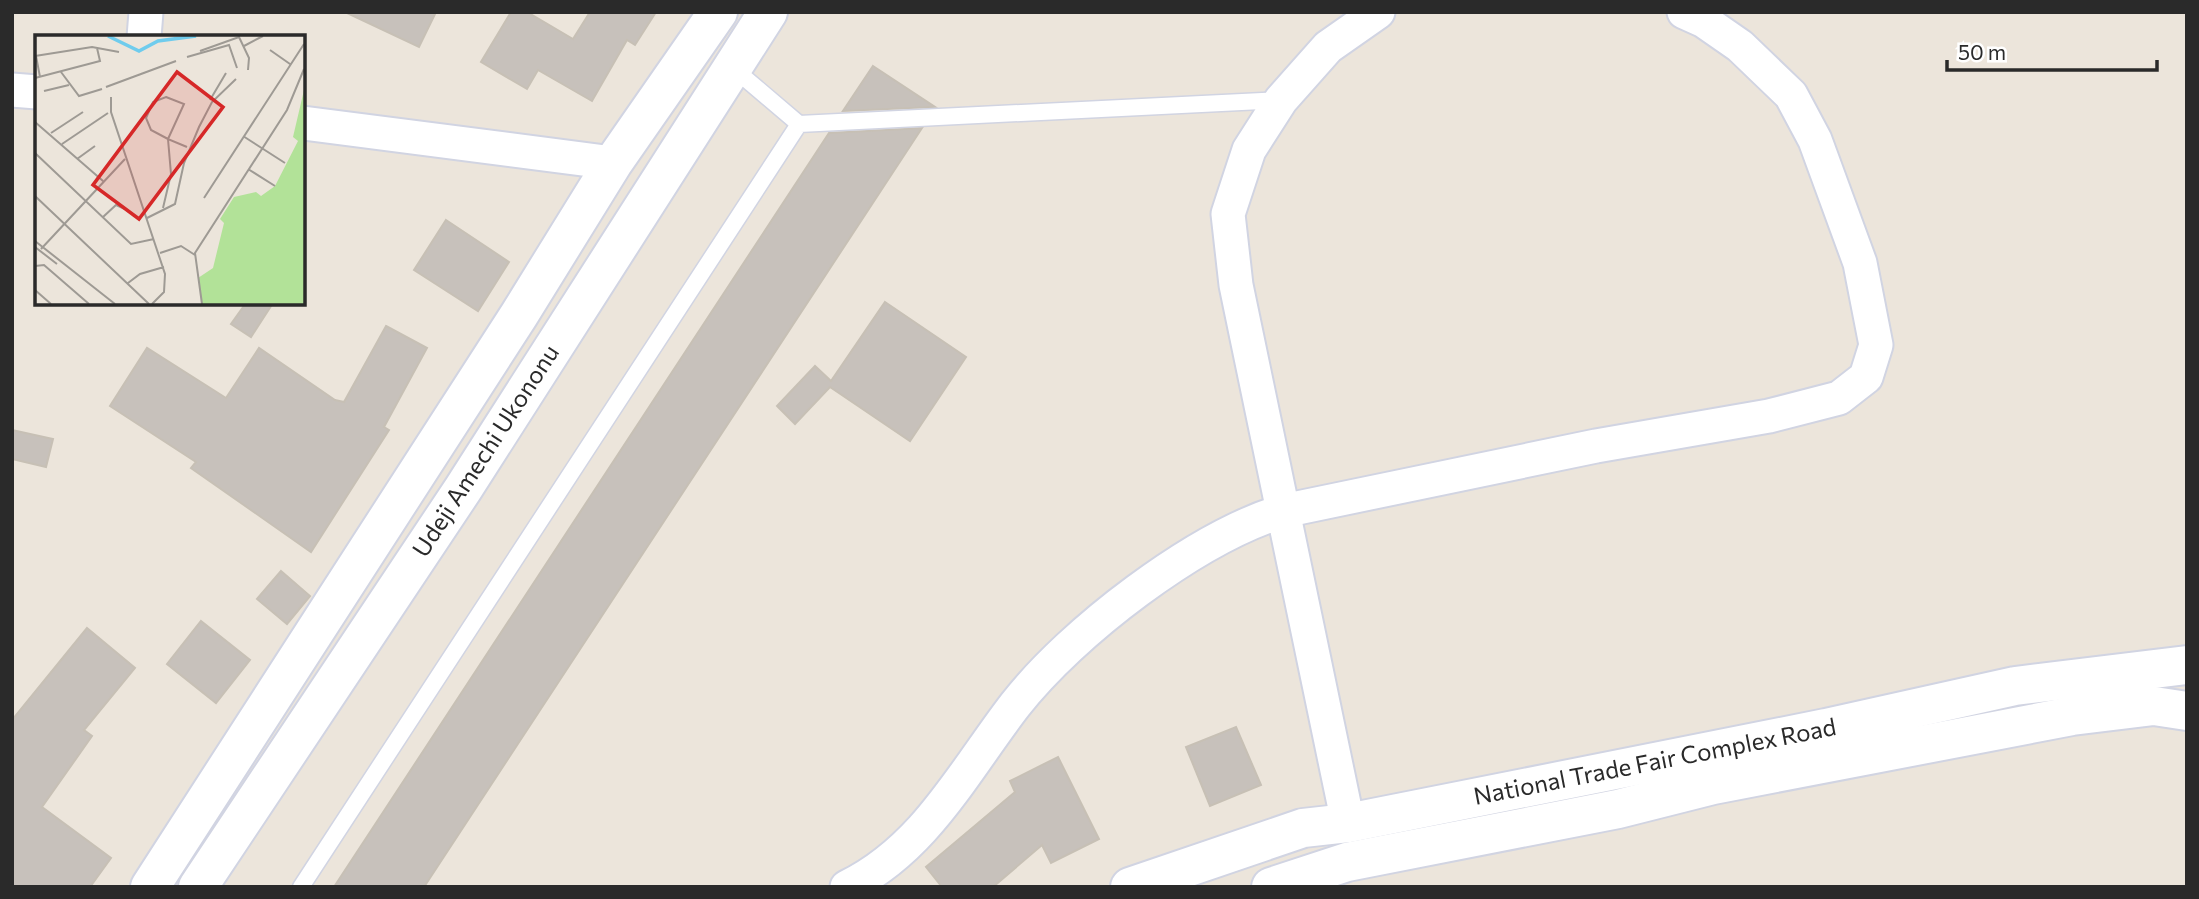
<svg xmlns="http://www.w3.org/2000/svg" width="2199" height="899" font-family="Commissioner,sans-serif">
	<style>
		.building { fill: #c7c1bb; stroke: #c7c0b5; stroke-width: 2 }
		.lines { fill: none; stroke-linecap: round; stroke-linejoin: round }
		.lane-casing { stroke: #d1d4e2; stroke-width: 19 }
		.street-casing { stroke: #d1d4e2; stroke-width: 37 }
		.secondary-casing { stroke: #d1d4e2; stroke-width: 42 }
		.lane { stroke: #fff; stroke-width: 16 }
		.street { stroke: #fff; stroke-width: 33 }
		.secondary { stroke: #fff; stroke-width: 38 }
		.labels { text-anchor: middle; stroke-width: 5; stroke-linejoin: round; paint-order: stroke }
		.street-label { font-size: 24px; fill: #2a2a2a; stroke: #fff }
		.inset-river { fill: none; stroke: #6fcced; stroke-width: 3.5 }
		.inset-road { fill: none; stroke: #9e9a94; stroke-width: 2 }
		.view { fill: #d62828; fill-opacity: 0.15; stroke: #d62828; stroke-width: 3.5 }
		.inset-edge { fill: none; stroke: #2a2a2a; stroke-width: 3.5 }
	</style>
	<rect width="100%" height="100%" fill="#ece5db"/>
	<!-- building -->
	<g class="building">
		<polygon points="345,12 436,12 419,47"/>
		<polygon points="511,12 527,12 573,39 590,12 656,12 635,45 627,40 592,101 538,70 527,89 481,62"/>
		<polygon points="873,66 935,107 843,111"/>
		<polygon points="922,128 424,887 334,887 829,133"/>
		<polygon points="446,220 509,262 478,311 414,270"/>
		<polygon points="885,302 966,357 910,441 830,387 795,424 777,406 815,366 831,381"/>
		<polygon points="246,303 273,303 251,337 231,324"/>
		<polygon points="386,326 427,348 384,427 389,430 311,552 191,468 196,462 110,406 147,348 226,398 259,348 335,400 344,402"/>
		<polygon points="12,430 53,439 46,467 12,459"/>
		<polygon points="281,571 310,596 287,624 257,599"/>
		<polygon points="201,621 250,660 216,703 167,664"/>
		<polygon points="87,628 135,668 84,730 92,736 42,807 111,858 90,887 12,887 12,720"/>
		<polygon points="1236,727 1261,785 1210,806 1186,747"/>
		<polygon points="1058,757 1099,839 1051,863 1042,845 993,887 942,887 926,867 1015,792 1010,781"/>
	</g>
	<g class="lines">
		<defs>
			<g id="lane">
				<polyline points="733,68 799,124"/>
				<polyline points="301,887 799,124 1281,100"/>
			</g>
			<g id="street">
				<polyline points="1378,12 1328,47 1281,100 1249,150 1228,214 1236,285 1283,511 1596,446 1769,416 1839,398 1866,377 1876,345 1860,263 1815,140 1791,95 1740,46 1704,21 1684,12"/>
				<polyline points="144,37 146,12"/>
				<polyline points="12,90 37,92"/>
				<polyline points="303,123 613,163"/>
				<path d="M847 887C925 849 964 771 1015 705 1072 632 1195 538 1283 511L1348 823"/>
			</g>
			<g id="secondary">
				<polyline points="150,887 519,315 613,163 718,12"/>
				<polyline points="198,887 463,489 768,12"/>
				<polyline points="1130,887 1303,828 1348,823 1826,728 2015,686 2187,665"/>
				<polyline points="1271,887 1347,862 1618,809 1713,785 2072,716 2154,706 2187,711"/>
			</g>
		</defs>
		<!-- lane casing -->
		<use href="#lane" class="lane-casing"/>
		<!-- street casing -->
		<use href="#street" class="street-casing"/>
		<!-- secondary casing -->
		<use href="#secondary" class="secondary-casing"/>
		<!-- lane -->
		<use href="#lane" class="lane"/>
		<!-- street -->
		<use href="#street" class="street"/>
		<!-- secondary -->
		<use href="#secondary" class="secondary"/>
	</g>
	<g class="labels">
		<!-- street labels -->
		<g class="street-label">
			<text transform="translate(486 451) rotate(-57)" y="8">Udeji Amechi Ukononu</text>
			<text transform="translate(1655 762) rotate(-11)" y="8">National Trade Fair Complex Road</text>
		</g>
	</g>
	<!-- overview -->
	<g transform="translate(35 35)">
		<rect width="270" height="270" fill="#ece5db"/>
		<path d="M269 55V269H167L163 243 178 233 189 188 185 184 199 162 221 157 226 161 240 151 263 106 258 102Z" fill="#b2e298"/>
		<path class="inset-river" d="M73 1 104 16 123 6 161 1"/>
		<path class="inset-road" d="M209 11 228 1M235 15 255 29M165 16 204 2 214 23 213 35M0 21 57 12 84 17M1 21 5 42M152 22 194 10 202 33M26 37 44 61 67 54M0 43 65 26 62 13M71 52 141 26M9 56 34 50M76 62V77L130 239 129 257 117 269M131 62 149 69 133 104 116 95 111 83 118 67ZM175 65 191 38M0 87 68 146M16 98 48 77M208 101 250 128M27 109 73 78M0 118 96 209 119 204M42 124 60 111M213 134 240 151M0 161 114 269M169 163 269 9M128 173 136 139 133 104 152 112M68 182 81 170 90 174M112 183 140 169 149 128 164 92 177 67 201 44M0 206 80 269M0 212 22 229M6 214 90 124M125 218 146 211 160 220M0 231 9 230 54 269M93 248 105 239 129 232M0 255 16 269M167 269 160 218 252 75 269 34"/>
		<path class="view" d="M142 37 188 72 104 184 58 150Z"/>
		<rect width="270" height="270" class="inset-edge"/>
	</g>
	<!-- border -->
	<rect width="2199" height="899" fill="none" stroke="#2a2a2a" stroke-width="28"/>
	<!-- scale -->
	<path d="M1947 60v10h210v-10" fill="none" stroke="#2a2a2a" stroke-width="3.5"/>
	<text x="1958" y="60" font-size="21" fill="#2a2a2a" stroke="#ffffff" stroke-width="5" paint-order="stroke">50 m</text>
</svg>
